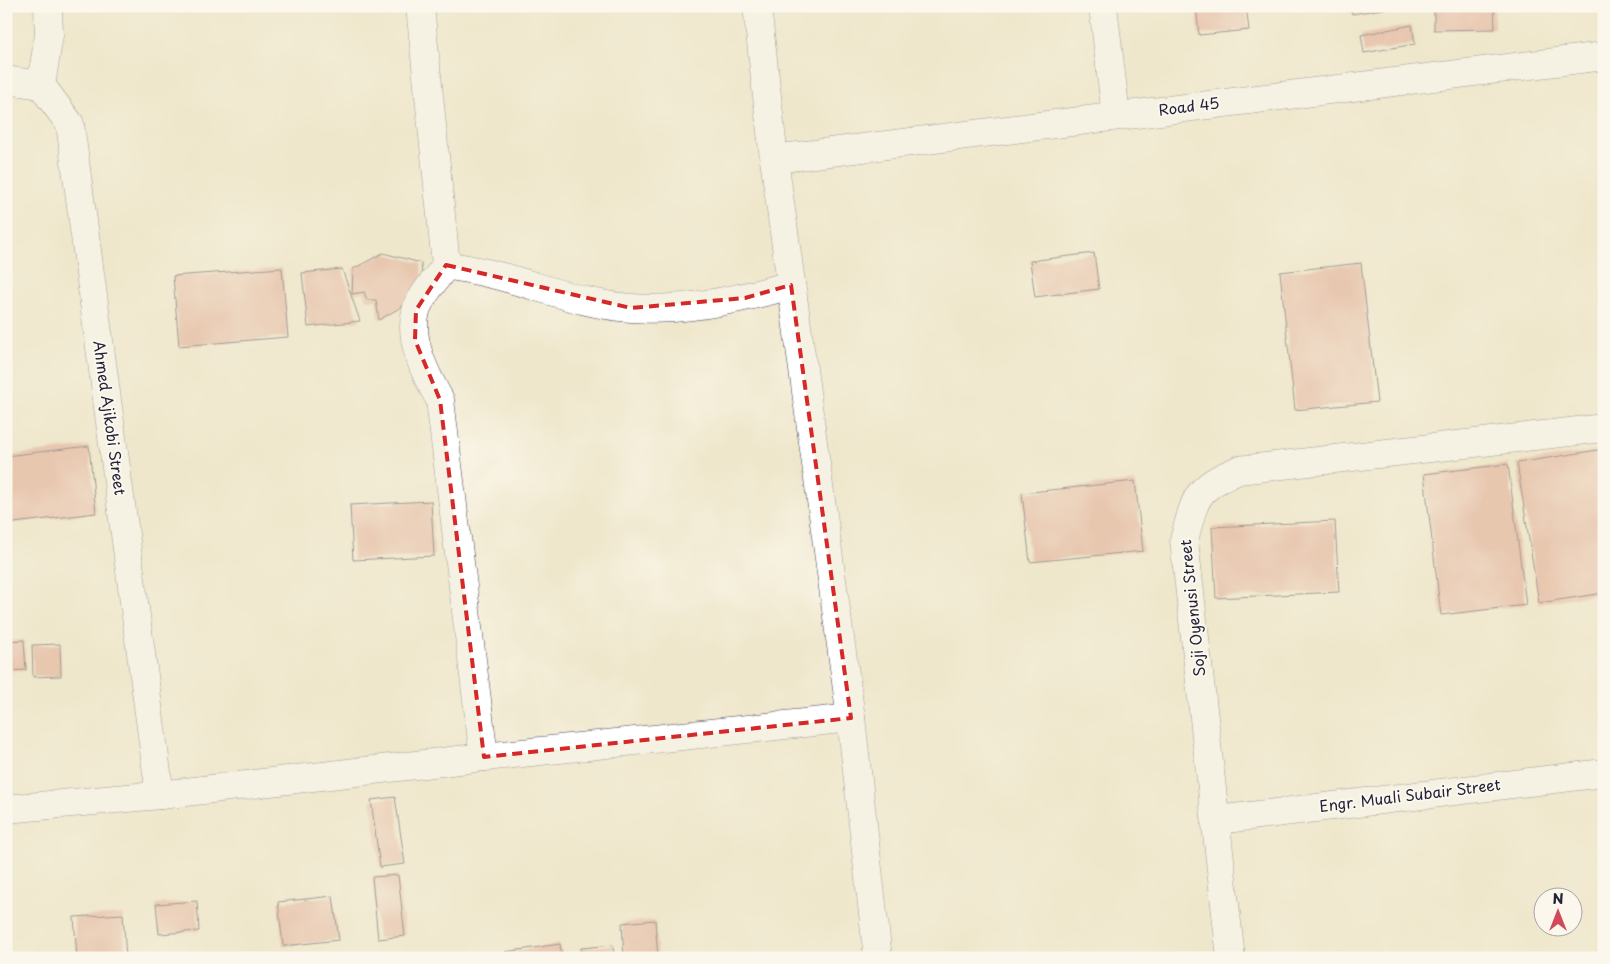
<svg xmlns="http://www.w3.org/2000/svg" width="1610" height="964" font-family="'Playpen Sans',sans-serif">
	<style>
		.building { fill: #e19f8d }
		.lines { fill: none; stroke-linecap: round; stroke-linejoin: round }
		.minor-casing { stroke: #414051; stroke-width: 29 }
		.minor { stroke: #fff; stroke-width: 28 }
		.marked { fill: none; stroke: #d62828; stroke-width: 4; stroke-dasharray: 10 6; stroke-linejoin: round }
		.labels { text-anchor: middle; stroke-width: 4; stroke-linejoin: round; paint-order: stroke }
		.street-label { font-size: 15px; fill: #22223b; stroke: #fbf7ec }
	</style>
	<rect width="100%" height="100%" fill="#fbf7ec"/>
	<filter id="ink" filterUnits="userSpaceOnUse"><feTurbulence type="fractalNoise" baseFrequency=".02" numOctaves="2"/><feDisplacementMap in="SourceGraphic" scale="10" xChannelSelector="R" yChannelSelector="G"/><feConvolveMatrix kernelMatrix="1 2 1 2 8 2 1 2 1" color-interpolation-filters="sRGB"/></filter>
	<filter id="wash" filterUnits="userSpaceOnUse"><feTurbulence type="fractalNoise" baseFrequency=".0096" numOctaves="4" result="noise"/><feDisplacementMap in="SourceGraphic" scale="20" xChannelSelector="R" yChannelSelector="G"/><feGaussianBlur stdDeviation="1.12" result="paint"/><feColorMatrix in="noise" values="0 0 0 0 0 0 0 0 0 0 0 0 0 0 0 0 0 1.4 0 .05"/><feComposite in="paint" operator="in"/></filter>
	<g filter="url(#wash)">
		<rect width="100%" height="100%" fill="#efe7cc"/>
		<g id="blocks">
			<!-- building -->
			<g class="building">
				<polygon points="1196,6 1246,6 1249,30 1199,35"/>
				<polygon points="1351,6 1395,6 1395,7 1352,14"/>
				<polygon points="1434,6 1494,6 1495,29 1434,30"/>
				<polygon points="1412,25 1415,44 1364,53 1361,35"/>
				<polygon points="383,253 421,263 423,292 415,299 379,320 376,300 367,300 364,292 352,294 353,269"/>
				<polygon points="1094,253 1099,289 1035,297 1030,261"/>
				<polygon points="1361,263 1377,402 1295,410 1280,272"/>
				<polygon points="282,268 288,337 179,346 173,276"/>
				<polygon points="342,269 360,321 308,327 302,273"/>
				<polygon points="89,446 96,513 6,524 6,456"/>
				<polygon points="1604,449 1604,593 1539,603 1517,463"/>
				<polygon points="1508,464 1526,605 1441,615 1424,474"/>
				<polygon points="1135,481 1143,551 1030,562 1022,493"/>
				<polygon points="431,501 434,556 353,560 350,505"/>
				<polygon points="1335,521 1339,592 1216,598 1212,527"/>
				<polygon points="24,640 26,670 6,671 6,641"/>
				<polygon points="60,644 61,676 33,677 32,645"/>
				<polygon points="395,797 405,864 380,867 371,800"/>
				<polygon points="398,875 405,936 378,939 372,877"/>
				<polygon points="333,896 339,940 283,946 278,902"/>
				<polygon points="197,901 199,931 159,934 156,904"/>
				<polygon points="123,914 126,958 77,958 74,917"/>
				<polygon points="655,920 658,958 624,958 622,923"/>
				<polygon points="560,944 562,958 506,958 505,952"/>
				<polygon points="613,945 614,958 582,958 581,948"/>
			</g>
		</g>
	</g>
	<g filter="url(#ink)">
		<use href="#blocks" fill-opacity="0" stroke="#414051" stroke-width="1"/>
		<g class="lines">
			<defs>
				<g id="minor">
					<path d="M420 6 446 265C461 268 476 270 491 274 537 285 583 305 631 308 682 312 742 299 791 285"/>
					<polyline points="757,6 774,159 851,718 878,958"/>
					<polyline points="1103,6 1116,116"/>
					<polyline points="6,80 41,85 70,124 160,795"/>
					<polyline points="41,85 49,35 48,6"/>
					<polyline points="774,159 1604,56"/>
					<path d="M446 265C438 277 419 298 416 311 408 341 426 375 440 400L484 757"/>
					<polyline points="6,809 160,795 484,757 851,718"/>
					<polyline points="1217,820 1604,773"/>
					<path d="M1231 958 1184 540C1196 496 1195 488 1239 470L1604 428"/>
				</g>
			</defs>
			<!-- minor casing -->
			<use href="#minor" class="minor-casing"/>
			<!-- minor -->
			<use href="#minor" class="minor"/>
		</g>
	</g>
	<!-- marked area -->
	<path d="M0 0H1610V964H0ZM446 265 631 308 745 298 791 285 851 718 484 757 440 400 415 340 416 310Z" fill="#efe7cc" fill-opacity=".55" fill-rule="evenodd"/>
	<path class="marked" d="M446 265 631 308 745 298 791 285 851 718 484 757 440 400 415 340 416 310Z"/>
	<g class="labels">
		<!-- street labels -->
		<g class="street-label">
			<text transform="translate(1189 107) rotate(-7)" y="5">Road 45</text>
			<text transform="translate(109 418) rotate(82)" y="5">Ahmed Ajikobi Street</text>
			<text transform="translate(1193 608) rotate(-96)" y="5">Soji Oyenusi Street</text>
			<text transform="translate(1410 796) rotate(-7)" y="5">Engr. Muali Subair Street</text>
		</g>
	</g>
	<!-- margin -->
	<rect width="1610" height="964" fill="none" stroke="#fbf7ec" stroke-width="25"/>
	<!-- north arrow -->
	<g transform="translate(1558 912)"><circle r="24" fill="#fbf7ec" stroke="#a4a2a5"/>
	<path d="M0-4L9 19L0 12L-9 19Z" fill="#d1495b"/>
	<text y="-8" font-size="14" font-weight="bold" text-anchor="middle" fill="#22223b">N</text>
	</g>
</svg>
